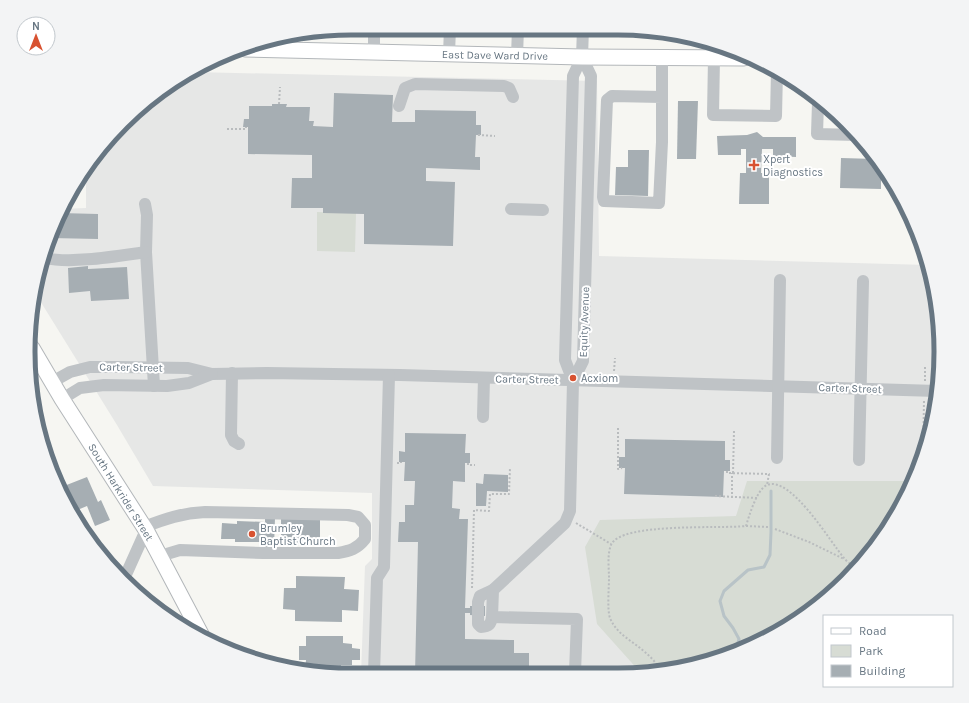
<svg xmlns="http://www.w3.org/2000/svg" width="969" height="703" font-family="Karla,sans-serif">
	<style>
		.built { fill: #e6e7e6 }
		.green { fill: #d7dcd4 }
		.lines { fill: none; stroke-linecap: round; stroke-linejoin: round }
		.stream { stroke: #b8c3c7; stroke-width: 3 }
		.building { fill: #a6aeb3 }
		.major-casing { stroke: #b3b7ba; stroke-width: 17 }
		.path { stroke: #b9bcbe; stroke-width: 2; stroke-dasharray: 2 2; stroke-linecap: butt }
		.minor { stroke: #bfc3c6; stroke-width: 12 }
		.major { stroke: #fff; stroke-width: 15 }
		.poi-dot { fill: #d85231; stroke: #fff; stroke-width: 1.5 }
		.labels { text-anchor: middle; stroke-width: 4; stroke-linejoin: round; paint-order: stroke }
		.street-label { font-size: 11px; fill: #677682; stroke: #fff }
		.poi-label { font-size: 11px; fill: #677682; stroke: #fff; text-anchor: start }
		.rim { fill: none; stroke: #677682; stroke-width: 5 }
	</style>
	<rect width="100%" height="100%" fill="#f6f6f2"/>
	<!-- built -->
	<polygon class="built" points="194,72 597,81 599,256 928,265 938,310 940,373 930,435 908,495 874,549 831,595 760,642 660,672 361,674 365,566 372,559 372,493 153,486 117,425 34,291 61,209 86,208 86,172 108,138 172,82"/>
	<!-- green -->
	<g class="green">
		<polygon points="317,212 356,213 355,252 317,251"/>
		<polygon points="747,481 913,481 908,495 874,549 831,595 760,642 660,672 640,672 597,624 585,547 600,520 736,516"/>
	</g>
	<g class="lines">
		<!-- stream -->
		<polyline class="stream" points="736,649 739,639 733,628 724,616 720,601 724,591 748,570 764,567 770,555 771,532 771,491"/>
	</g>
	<!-- building -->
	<g class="building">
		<polygon points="334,93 393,95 392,122 415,122 415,110 476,111 476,125 481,125 481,135 476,135 475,157 480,157 480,170 426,168 426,181 455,182 453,246 364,244 364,214 323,213 323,208 291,208 292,178 312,178 312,155 248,154 248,127 243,127 244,119 249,119 249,106 272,106 272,104 287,104 286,107 310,107 309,121 314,121 313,126 333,127"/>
		<polygon points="678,101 698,101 696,159 677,159"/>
		<polygon points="839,120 850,129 839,129"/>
		<polygon points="757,132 763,137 796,137 796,157 773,156 773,149 762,149 761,173 769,173 769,204 739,204 740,173 746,173 746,149 741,149 741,155 718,155 717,136 747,135"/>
		<polygon points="628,150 649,150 648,196 615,195 616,167 628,167"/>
		<polygon points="841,158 876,159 881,167 881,189 840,188"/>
		<polygon points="60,213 98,214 98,239 51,238"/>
		<polygon points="88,266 88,269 127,267 129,299 91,301 90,291 69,293 68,268"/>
		<polygon points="405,433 466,434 465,453 470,453 470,463 465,463 465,482 453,481 452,508 460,509 459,519 468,519 465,608 470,608 470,606 485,606 485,616 470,615 470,613 465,613 465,639 514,640 514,653 529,653 529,673 415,674 418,542 398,542 399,522 405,522 405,505 414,505 415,481 404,481 405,462 399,462 399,451 405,452"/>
		<polygon points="625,439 725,441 725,460 730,460 730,471 724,471 723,497 624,494 625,468 619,468 619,457 625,457"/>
		<polygon points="484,474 508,475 508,492 487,491 486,506 476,506 476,483 483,484"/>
		<polygon points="87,477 98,502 101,500 110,520 95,526 87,506 75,511 64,486"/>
		<polygon points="265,518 275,518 274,547 263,547 263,542 235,542 235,539 221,539 222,523 237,524 237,521 265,522"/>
		<polygon points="281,518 320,519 320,544 281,543"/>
		<polygon points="296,576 345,577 344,589 359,590 358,611 342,610 342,622 295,621 295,610 283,609 284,588 296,588"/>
		<polygon points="306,636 343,636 343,643 352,644 352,648 360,649 360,660 352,660 352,665 341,665 340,674 331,674 305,670 306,660 299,660 299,646 306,646"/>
	</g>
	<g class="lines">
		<defs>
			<g id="major">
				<polyline points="245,49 582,57 744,58"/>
				<polyline points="32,348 62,399 146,530 203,638"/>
			</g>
		</defs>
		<!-- major casing -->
		<use href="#major" class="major-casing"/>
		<!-- path -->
		<g class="path">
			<polyline points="279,104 280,87"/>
			<polyline points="227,129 246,129 246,127"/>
			<polyline points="478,135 495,136"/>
			<polyline points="614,371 615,358"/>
			<polyline points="925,381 925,366"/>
			<polyline points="618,428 618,469 622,468"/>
			<polyline points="923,455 924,401"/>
			<polyline points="397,463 401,463 401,462"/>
			<polyline points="468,463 468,465 475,465"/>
			<polyline points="727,471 727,473 769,474 767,485"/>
			<polyline points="733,473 734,431"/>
			<polyline points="715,496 757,498"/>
			<polyline points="732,498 732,473"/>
			<polyline points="576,523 611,544"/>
			<polyline points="746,526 768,527"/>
			<polyline points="775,529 809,542 844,559"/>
			<polyline points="472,588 474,510 489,511 490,494 509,494 510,468"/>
			<path d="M661 672C658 665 652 658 646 653 633 641 617 635 610 618 607 610 609 587 609 578 609 568 607 555 611 545 620 522 722 529 746 526 749 516 757 489 767 485 791 475 831 543 844 558 847 562 852 565 856 568"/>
		</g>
		<!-- minor -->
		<g class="minor">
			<polyline points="282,50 283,37"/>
			<polyline points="374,52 374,28"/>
			<polyline points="449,54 450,28"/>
			<polyline points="517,56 518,28"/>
			<polyline points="714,58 713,115 776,116 777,71"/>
			<polyline points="662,97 612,96 607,100 603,197 604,201 659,203 662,142 662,58"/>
			<polyline points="818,103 817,134 857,135"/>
			<polyline points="399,106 405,88 415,84 504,86 509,88 513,97"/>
			<polyline points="145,204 147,215 146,252 154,386"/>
			<polyline points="511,209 543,210"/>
			<path d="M45 258C72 264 117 256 146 252"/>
			<polyline points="232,373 231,435 234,441 239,444"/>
			<polyline points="573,381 583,361 591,76 582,57"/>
			<polyline points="52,382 70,372 90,367 117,367 188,368 212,374 267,373 400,375 937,391"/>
			<polyline points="62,399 80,388 104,385 167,386 189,383 212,374"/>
			<polyline points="483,417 484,378"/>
			<polyline points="777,458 780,280"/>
			<polyline points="859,460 863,281"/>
			<path d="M144 527C165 519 182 513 205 512L348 515 358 517 365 525V539C357 549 350 551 338 553H263L180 550 160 556"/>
			<polyline points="124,579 146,530"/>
			<path d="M492 617C491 624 489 627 481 627L478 624V602L480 596 493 590"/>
			<polyline points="575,673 577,619 492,617 493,590 565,523 570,511 573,381 565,360 573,76 582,57 583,28"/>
			<polyline points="374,674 377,578 384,567 389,375"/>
		</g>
		<!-- major -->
		<use href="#major" class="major"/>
	</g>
	<!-- markers -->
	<g class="poi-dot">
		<path d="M752 159h4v4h4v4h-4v4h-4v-4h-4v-4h4z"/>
		<circle cx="573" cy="378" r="4"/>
		<circle cx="252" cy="534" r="4"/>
	</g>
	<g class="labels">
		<!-- street labels -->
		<g class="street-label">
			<text transform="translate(495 55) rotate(1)" y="4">East Dave Ward Drive</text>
			<text transform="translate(584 322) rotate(-88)" y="4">Equity Avenue</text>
			<text transform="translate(131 367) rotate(1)" y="4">Carter Street</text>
			<text transform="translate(527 379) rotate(1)" y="4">Carter Street</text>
			<text transform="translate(850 388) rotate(2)" y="4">Carter Street</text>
			<text transform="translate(121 492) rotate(58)" y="4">South Harkrider Street</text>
		</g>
		<!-- poi labels -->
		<g class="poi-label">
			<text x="763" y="163">Xpert<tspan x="763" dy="13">Diagnostics</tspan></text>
			<text x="581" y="382">Acxiom</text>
			<text x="260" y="532">Brumley<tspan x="260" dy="13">Baptist Church</tspan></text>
		</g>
	</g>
	<!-- crop -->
	<path d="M0 0H969V703H0ZM351 35H618A316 316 0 0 1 934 351V352A316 316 0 0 1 618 668H351A316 316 0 0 1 35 352V351A316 316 0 0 1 351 35Z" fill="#f3f4f5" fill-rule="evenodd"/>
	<path class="rim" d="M351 35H618A316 316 0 0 1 934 351V352A316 316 0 0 1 618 668H351A316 316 0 0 1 35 352V351A316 316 0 0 1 351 35Z"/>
	<!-- legend -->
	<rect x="823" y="615" width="130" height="72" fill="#ffffff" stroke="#c2c8cd"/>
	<rect x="831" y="628" width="20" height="6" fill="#ffffff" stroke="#c2c8cd"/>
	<text x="859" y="635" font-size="12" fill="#677682">Road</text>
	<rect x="831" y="645" width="20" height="12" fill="#d7dcd4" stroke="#c2c8cd"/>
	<text x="859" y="655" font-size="12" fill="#677682">Park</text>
	<rect x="831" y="665" width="20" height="12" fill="#a6aeb3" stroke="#c2c8cd"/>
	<text x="859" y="675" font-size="12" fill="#677682">Building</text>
	<!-- north arrow -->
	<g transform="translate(36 36)"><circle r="19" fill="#ffffff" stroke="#c2c8cd"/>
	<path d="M0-3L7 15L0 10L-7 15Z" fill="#d85231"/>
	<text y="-6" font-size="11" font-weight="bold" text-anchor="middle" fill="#677682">N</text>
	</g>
</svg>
